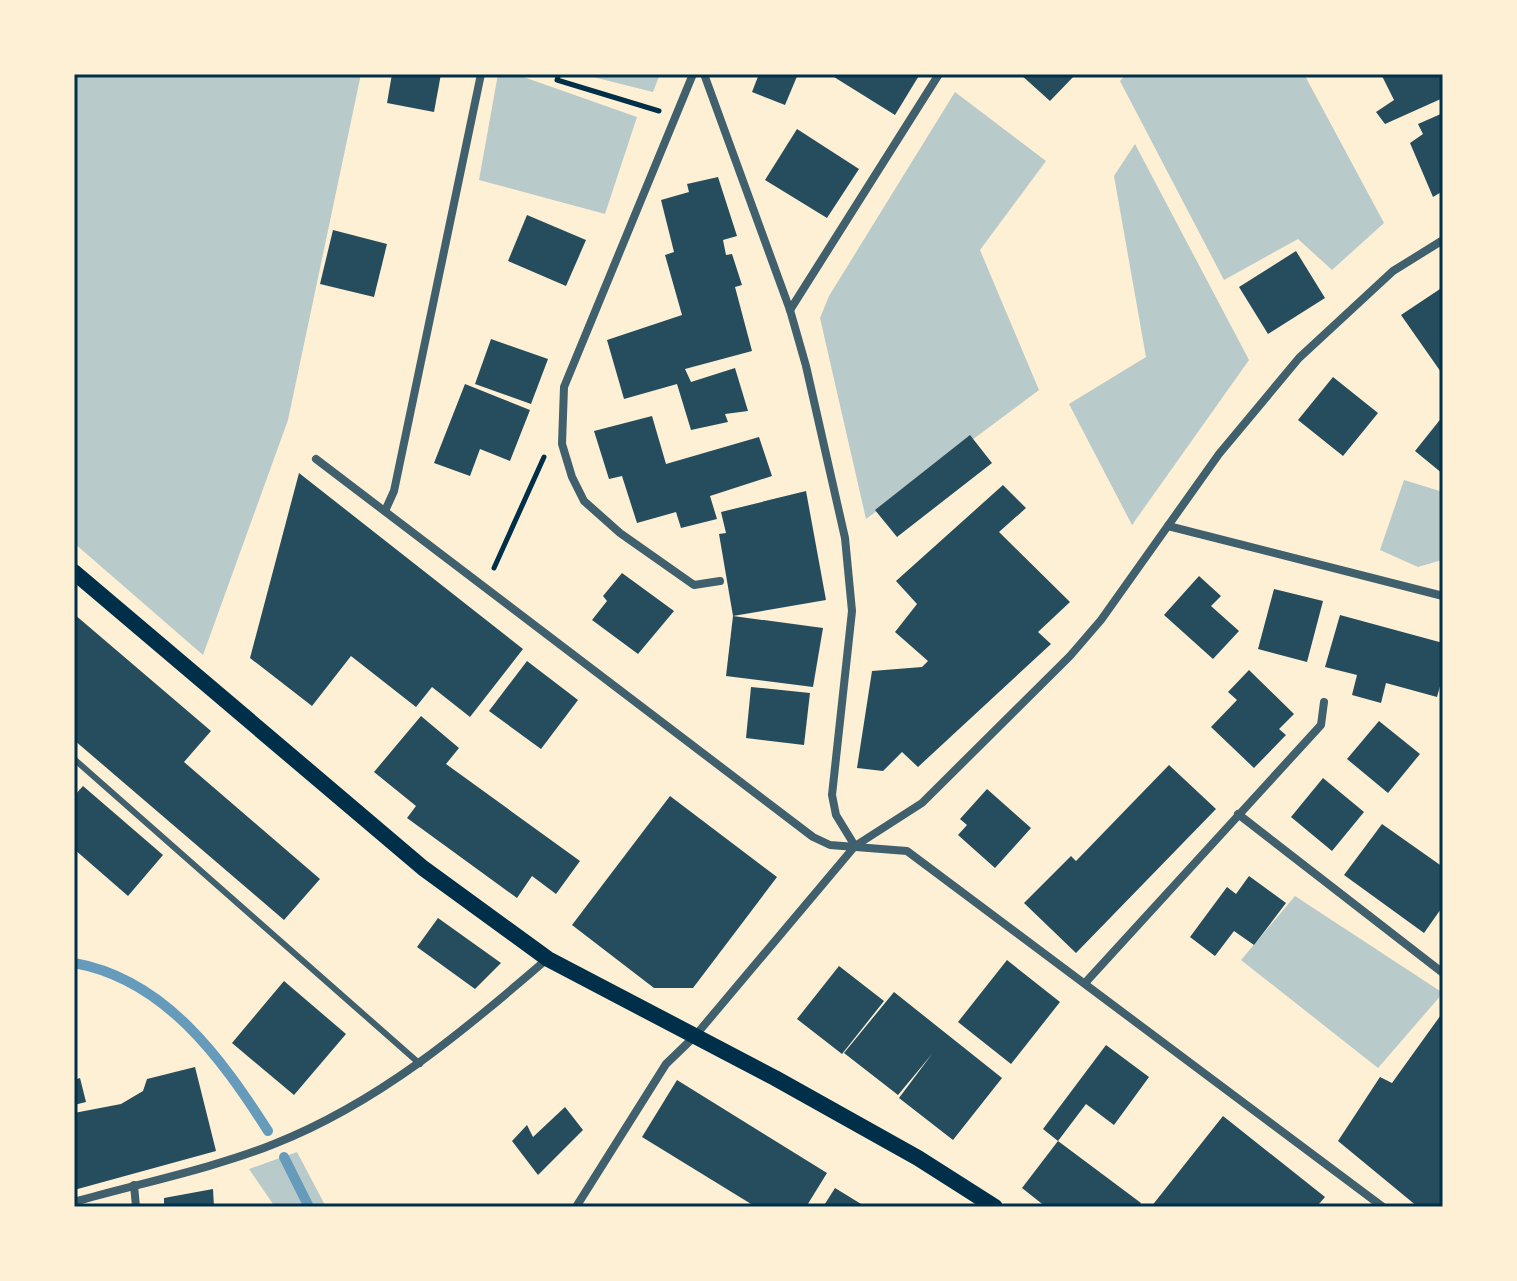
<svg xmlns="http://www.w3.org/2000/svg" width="1517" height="1281" font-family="'Noto Sans',sans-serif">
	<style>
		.green { fill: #b9caca }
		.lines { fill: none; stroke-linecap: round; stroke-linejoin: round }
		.stream { stroke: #669bbc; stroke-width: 10 }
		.building { fill: #264d5e }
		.path { stroke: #003049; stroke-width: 5 }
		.service { stroke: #3f606c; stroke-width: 6 }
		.minor { stroke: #3f606c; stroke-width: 8 }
		.secondary { stroke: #003049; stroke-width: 16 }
		.neatline { fill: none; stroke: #003049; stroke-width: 3 }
	</style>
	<rect width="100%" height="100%" fill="#fdf0d5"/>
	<!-- green -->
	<g class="green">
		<polygon points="74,74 361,74 288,420 203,655 74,543"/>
		<polygon points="498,74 515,74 637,117 605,214 479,180"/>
		<polygon points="581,74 660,74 653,92"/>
		<polygon points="1126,74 1304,74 1384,223 1332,270 1298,239 1224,280 1120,81"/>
		<polygon points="955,92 1046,161 980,250 1039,390 866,519 820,318 829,296"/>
		<polygon points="1135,144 1249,360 1132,525 1069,404 1146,357 1114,176"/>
		<polygon points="1404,480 1443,492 1442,560 1418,567 1380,550"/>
		<polygon points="1295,896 1443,993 1378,1068 1241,960"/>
		<polygon points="297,1152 326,1207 275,1207 249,1169"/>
	</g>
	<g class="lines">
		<!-- stream -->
		<g class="stream">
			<path d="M74 963C165 979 222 1059 268 1131"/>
			<polyline points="284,1157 309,1207"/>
		</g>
	</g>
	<!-- building -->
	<g class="building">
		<polygon points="392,74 441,74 434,112 387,103"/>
		<polygon points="759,74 798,74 785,105 752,92"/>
		<polygon points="836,74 920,74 895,115 834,77"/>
		<polygon points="1020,74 1076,74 1050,101"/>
		<polygon points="1381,74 1440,74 1443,98 1385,124 1376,112 1394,100"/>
		<polygon points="1443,113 1443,191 1433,197 1410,143 1423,134 1418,124"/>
		<polygon points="797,129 859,169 827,218 765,180"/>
		<polygon points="718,177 737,236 723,240 726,255 732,254 742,285 735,287 752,351 685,369 691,382 735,368 748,411 725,414 728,422 691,430 677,384 624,399 607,340 682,315 665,255 674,252 661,200 689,192 687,184"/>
		<polygon points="527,215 586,240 566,286 508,261"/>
		<polygon points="333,230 387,244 374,297 320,284"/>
		<polygon points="1296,251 1325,298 1268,334 1239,287"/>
		<polygon points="1443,287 1443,375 1401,315"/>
		<polygon points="491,339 548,359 531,404 475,384"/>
		<polygon points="1333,377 1378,413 1343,456 1298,420"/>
		<polygon points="465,384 530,410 510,461 480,449 470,476 434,463"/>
		<polygon points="652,416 666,464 759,437 772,476 710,496 717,519 681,528 676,512 637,523 622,476 609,479 594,431"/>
		<polygon points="1443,416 1443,474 1415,451"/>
		<polygon points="970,435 992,463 897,537 875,510"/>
		<polygon points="299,473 523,649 470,717 432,687 416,707 351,656 312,706 250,658"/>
		<polygon points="1003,485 1026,508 999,532 1070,602 1038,632 1051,644 918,767 902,752 883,771 857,768 872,671 922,667 928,661 895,632 917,604 896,581"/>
		<polygon points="806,491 826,600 733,616 719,534 726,533 721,512"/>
		<polygon points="622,573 674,611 638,654 592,620 607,601 603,596"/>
		<polygon points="1199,576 1221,596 1211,606 1239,631 1213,659 1164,615"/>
		<polygon points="1274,589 1323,601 1307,662 1258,649"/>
		<polygon points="74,614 211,731 184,762 320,879 284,920 74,740"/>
		<polygon points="1340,615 1443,643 1443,675 1437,697 1386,683 1381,703 1352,695 1357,675 1325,667"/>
		<polygon points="733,616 823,628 813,687 726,676"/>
		<polygon points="527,661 578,700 541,749 489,711"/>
		<polygon points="1249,670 1294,714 1279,729 1286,735 1254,768 1211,727 1237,700 1228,692"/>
		<polygon points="751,687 810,693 804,745 746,738"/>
		<polygon points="421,716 459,748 446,764 580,861 556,894 532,876 517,898 407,818 416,806 374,772"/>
		<polygon points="1379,721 1420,754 1388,793 1347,759"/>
		<polygon points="1169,765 1216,809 1076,953 1024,903 1071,856 1076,861"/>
		<polygon points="1323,778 1364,812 1332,851 1291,817"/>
		<polygon points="83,786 163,855 128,896 74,849 74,796"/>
		<polygon points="987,789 1031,828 995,868 958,835 967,825 960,819"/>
		<polygon points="670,796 777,877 693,988 654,988 572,925"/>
		<polygon points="1382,824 1443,867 1443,906 1424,933 1344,875"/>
		<polygon points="1249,876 1286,903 1254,945 1234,931 1215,956 1190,937 1227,887 1236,894"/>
		<polygon points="438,918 501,963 475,989 417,947"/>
		<polygon points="1007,960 1060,1002 1011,1064 958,1022"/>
		<polygon points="839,966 884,1001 842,1054 797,1019"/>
		<polygon points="284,981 346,1034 294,1095 232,1043"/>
		<polygon points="894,992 1002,1078 953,1140 899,1098 932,1054 898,1095 844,1053"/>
		<polygon points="1443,1012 1443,1207 1418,1207 1338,1141 1380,1077 1392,1083"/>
		<polygon points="1106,1045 1149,1077 1114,1125 1086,1104 1058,1141 1043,1129"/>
		<polygon points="195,1067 216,1151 74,1190 74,1113 121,1104 143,1091 147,1079"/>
		<polygon points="80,1078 86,1102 74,1105 74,1080"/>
		<polygon points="677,1080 827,1173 806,1207 756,1207 642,1137"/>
		<polygon points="565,1107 583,1130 538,1175 512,1141 527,1125 533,1137"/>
		<polygon points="1223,1116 1325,1197 1318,1205 1321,1207 1151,1207"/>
		<polygon points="1058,1141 1141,1203 1138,1207 1046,1207 1022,1188"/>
		<polygon points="835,1188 866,1207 823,1207"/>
		<polygon points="213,1189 214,1207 164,1207 164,1198"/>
	</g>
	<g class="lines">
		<!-- path -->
		<g class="path">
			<polyline points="559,74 557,80 659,111"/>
			<polyline points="494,568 544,457"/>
		</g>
		<!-- service -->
		<polyline class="service" points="74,759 420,1064"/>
		<!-- minor -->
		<g class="minor">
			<polyline points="693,74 564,387 562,444 572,477 584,501 620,533 694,585 720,581"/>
			<polyline points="704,74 790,310 806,366 845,538 852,611 832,795 836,815 855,846"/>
			<polyline points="790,310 939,74"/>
			<polyline points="316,459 813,837 830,845 907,851 1383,1207"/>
			<polyline points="385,511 394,491 481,74"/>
			<polyline points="1168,526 1443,596"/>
			<polyline points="1238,814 1443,973"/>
			<polyline points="1085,983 1321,725 1324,702"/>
			<polyline points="134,1185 136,1207"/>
			<path d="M74 1202C137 1184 215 1168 274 1144 378 1103 464 1031 547 959"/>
			<polyline points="576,1207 666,1064 695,1036 855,846 922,803 1070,656 1101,620 1219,454 1299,358 1393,271 1443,240"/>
		</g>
		<!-- secondary -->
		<polyline class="secondary" points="74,572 423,868 548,959 775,1078 918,1158 995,1207"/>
	</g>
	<!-- border -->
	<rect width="1517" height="1281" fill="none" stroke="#fdf0d5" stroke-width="152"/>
	<rect x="76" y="76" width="1365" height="1129" class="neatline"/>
</svg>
